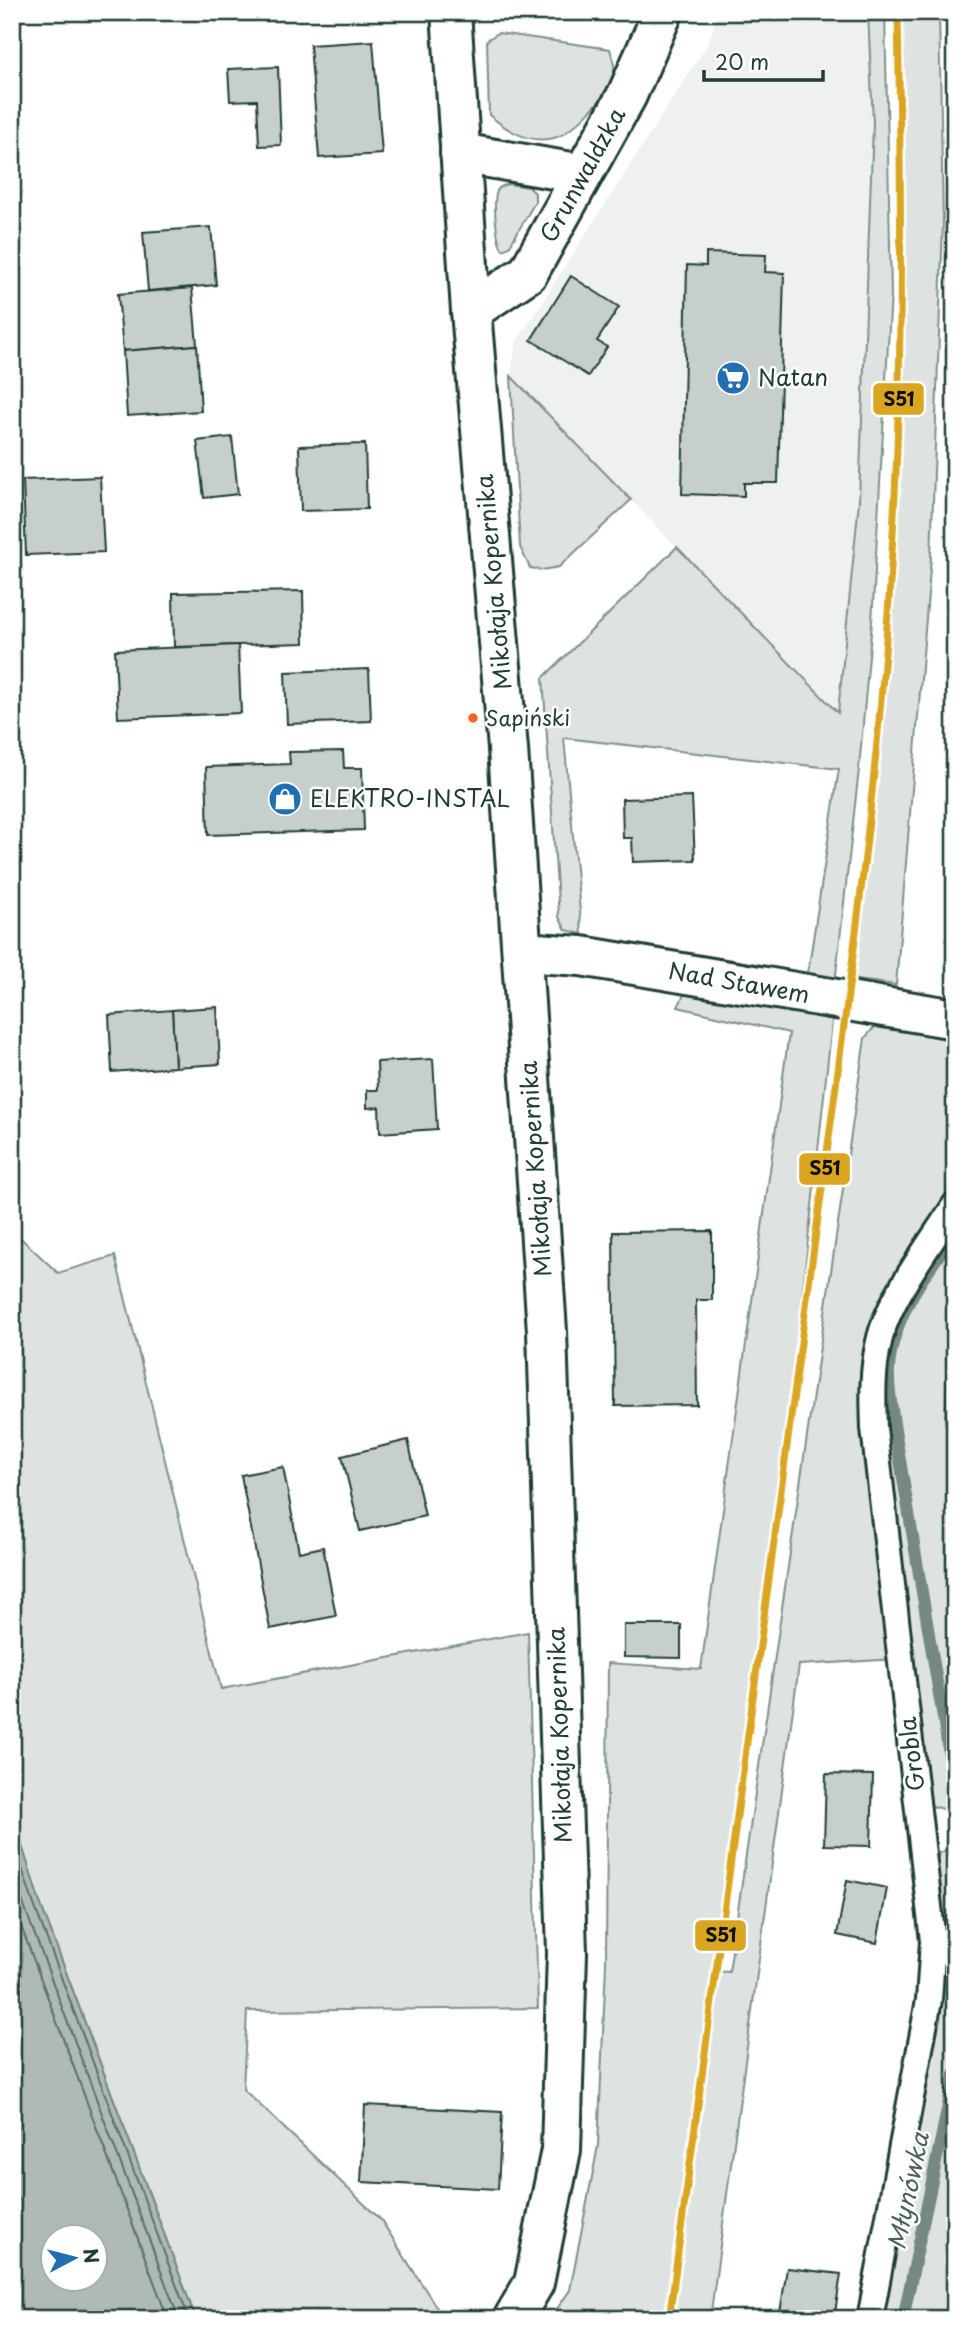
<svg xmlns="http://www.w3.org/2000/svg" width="967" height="2331" font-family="'Playpen Sans',sans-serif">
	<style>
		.built { fill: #eef1f0 }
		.green { fill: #dee3e2; stroke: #7e908b; stroke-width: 2 }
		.water { fill: #afbab7; stroke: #758883; stroke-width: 2; fill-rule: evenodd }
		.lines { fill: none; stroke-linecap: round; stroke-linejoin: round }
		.shore { stroke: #596f68; stroke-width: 2 }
		.stream { stroke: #758883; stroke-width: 12 }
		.building { fill: #c7cfcc; stroke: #1f3d34; stroke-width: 2 }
		.service-casing { stroke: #1f3d34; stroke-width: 30 }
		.minor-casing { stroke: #1f3d34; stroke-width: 44 }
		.primary-casing { stroke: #1f3d34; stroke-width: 44 }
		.service { stroke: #fff; stroke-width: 24 }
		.minor { stroke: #fff; stroke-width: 38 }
		.primary { stroke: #fff; stroke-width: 38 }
		.rail-1-casing { stroke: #fff; stroke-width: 12 }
		.rail-1 { stroke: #daa622; stroke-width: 7 }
		.bus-dot { fill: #f26522; stroke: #fff; stroke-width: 2.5 }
		.labels { text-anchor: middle; stroke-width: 5; stroke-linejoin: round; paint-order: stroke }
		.bus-label { font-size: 21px; fill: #1f3d34; stroke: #fff; text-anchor: start }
		.street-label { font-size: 23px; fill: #1f3d34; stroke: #fff }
		.poi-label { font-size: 23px; fill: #1f3d34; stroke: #fff; text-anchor: start }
		.water-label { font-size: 24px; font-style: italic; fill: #4a625b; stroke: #fff }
		.line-badge { stroke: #fff; stroke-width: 2.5 }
		.pale-badge-label { font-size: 19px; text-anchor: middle; font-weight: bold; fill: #111 }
	</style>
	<rect width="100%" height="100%" fill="#fff"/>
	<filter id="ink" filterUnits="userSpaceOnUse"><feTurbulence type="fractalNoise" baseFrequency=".0143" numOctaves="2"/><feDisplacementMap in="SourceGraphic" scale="14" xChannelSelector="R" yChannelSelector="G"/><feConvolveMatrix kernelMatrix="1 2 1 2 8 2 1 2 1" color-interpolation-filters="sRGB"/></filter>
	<g filter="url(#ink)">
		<!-- built -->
		<polygon class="built" points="719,12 868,12 873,123 859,501 838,714 511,376 516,343 707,45"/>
		<!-- green -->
		<g class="green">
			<polygon points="868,12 885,12 891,293 872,622 859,769 835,983 807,979 839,769 564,738 582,934 566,930 559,917 543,678 677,547 838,713 859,501 873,123"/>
			<polygon points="898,12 939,12 943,223 931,557 896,985 850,979 871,808 897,449 902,251"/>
			<path d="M498 33 610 49C612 57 616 67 614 76 611 93 571 134 554 138 528 144 507 130 489 115L487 40Z"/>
			<path d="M508 184 529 187 535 193V202L509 247 503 250C496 241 492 198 498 189 501 186 505 185 508 184Z"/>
			<polygon points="511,376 631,500 559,567 542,570 530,568 520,547"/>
			<polygon points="687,988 833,1013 781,1489 712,1971 729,1972 865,1038 877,1024 955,1032 955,1188 876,1320 896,1659 799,1665 710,2319 550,2319 570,2290 598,2146 606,1964 608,1663 701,1669 789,1033 678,1007"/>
			<polygon points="955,1216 955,1274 951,1278 945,1421 955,1466 955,1812 932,1806 925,1798 878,1422 886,1338"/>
			<polygon points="12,1230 58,1273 115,1256 221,1689 528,1632 538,2008 247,2011 243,2089 381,2220 444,2319 196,2319 39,1900 12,1814"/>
			<polygon points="955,1845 955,2319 874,2319 936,1864 939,1853"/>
		</g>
		<!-- water -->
		<path class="water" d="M12 1814 39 1900 196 2319H12ZM52 2236H94V2278H52Z"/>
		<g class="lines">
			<!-- shore -->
			<g class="shore">
				<polyline points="12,1838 33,1902 189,2319"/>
				<polyline points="12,1867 24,1906 179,2319"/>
				<polyline points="12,1902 168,2319"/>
			</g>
			<!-- stream -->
			<g class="stream">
				<path d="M955 1233C925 1274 892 1317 889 1369 888 1387 892 1407 894 1424L955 1790"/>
				<polyline points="903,2319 955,2072"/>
			</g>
		</g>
		<!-- building -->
		<g class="building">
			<polygon points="373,41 382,154 319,158 310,45"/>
			<polygon points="278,67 281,145 259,146 257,100 230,101 228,69"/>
			<polygon points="211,227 216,285 148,291 143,232"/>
			<polygon points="706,253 766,255 765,272 784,273 778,483 744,483 744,496 682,494 687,265 706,266"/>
			<polygon points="571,276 619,307 597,341 607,347 588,376 531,340"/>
			<polygon points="192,288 197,345 123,351 118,294"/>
			<polygon points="197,345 201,411 127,416 123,351"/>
			<polygon points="232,437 238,494 204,498 197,441"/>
			<polygon points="365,444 367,509 301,511 299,446"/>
			<polygon points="100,477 104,552 26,555 23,480"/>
			<polygon points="303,591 304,643 174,647 173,593"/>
			<polygon points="238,645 241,713 118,718 115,650"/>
			<polygon points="369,669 371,721 287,724 285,672"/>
			<polygon points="343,751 344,768 362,768 364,830 208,835 206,767 290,764 289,752"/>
			<polygon points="692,797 695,860 633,862 632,838 623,838 622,799"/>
			<polygon points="217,1007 220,1064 175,1067 172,1010"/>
			<polygon points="172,1010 175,1067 112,1072 109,1015"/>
			<polygon points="433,1059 437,1129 380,1133 379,1107 367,1108 367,1090 378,1090 377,1062"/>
			<polygon points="712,1231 712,1300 696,1300 697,1405 615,1406 613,1232"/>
			<polygon points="408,1440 425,1516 360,1531 342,1456"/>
			<polygon points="283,1467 299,1552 323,1547 336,1616 270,1629 241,1475"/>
			<polygon points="624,1625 681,1625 681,1658 624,1657"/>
			<polygon points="826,1774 873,1775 871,1846 824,1845"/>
			<polygon points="847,1880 887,1888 877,1943 837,1935"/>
			<polygon points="365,2105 502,2112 498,2189 361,2182"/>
			<polygon points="787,2268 841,2274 834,2319 779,2319"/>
		</g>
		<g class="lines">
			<defs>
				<path id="service" d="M870 2319 929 2000 933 1941 874 1428C873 1399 872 1370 879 1342 888 1299 931 1243 955 1205"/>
				<g id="minor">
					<polyline points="460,153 583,174"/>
					<polyline points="471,311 528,273 627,95 663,12"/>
					<polyline points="522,952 581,956 955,1019"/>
				</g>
				<polyline id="primary" points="451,12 471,311 508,749 547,1331 567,1953 561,2150 534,2283 513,2319"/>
			</defs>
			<!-- service casing -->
			<use href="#service" class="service-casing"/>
			<!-- minor casing -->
			<use href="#minor" class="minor-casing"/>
			<!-- primary casing -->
			<use href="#primary" class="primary-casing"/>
			<!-- service -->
			<use href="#service" class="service"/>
			<!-- minor -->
			<use href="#minor" class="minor"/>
			<!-- primary -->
			<use href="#primary" class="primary"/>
			<defs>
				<path id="rail-1" d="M669 2319C714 1984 760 1648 805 1313 841 1048 881 782 894 514 903 347 901 179 898 12"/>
			</defs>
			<!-- rail-1 casing -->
			<use href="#rail-1" class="rail-1-casing"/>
			<!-- rail-1 -->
			<use href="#rail-1" class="rail-1"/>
		</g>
	</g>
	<!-- icons -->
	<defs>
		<symbol id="supermarket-disc" viewBox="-11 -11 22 22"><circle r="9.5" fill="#1f6fb2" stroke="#fff"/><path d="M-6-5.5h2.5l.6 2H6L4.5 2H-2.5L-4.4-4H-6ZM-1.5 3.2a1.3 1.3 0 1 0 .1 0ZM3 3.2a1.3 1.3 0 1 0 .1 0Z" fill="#fff"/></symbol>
		<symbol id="shop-disc" viewBox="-11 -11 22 22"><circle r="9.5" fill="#1f6fb2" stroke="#fff"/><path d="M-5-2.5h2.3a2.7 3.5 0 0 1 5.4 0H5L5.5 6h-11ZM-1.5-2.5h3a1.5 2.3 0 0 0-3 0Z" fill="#fff"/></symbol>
	</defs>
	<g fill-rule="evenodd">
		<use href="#supermarket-disc" x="714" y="359" width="38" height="38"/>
		<use href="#shop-disc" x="266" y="780" width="38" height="38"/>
	</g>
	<!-- markers -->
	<circle class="bus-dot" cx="473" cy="718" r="6"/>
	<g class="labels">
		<!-- bus labels -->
		<g class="bus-label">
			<text x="486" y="726">Sapiński</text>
		</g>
		<!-- street labels -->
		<g class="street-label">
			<text transform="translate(583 175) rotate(-61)" y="8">Grunwaldzka</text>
			<text transform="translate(494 582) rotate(-95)" y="8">Mikołaja Kopernika</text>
			<text transform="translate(739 983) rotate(10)" y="8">Nad Stawem</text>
			<text transform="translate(536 1169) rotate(-94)" y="8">Mikołaja Kopernika</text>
			<text transform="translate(560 1735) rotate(-92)" y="8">Mikołaja Kopernika</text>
			<text transform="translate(912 1754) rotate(-97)" y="8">Grobla</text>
		</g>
		<!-- poi labels -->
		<g class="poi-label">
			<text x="758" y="386">Natan</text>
			<text x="310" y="807">ELEKTRO-INSTAL</text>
		</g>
		<!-- water labels -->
		<g class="water-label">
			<text transform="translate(909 2191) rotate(-78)" y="8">Młynówka</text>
		</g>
	</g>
	<g class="line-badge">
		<rect x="872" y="382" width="53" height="34" rx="7" fill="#daa622"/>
		<rect x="798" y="1152" width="53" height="34" rx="7" fill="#daa622"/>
		<rect x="694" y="1919" width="53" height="33" rx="7" fill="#daa622"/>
	</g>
	<g class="pale-badge-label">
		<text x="899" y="406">S51</text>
		<text x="825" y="1175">S51</text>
		<text x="721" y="1942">S51</text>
	</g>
	<!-- margin -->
	<rect width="967" height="2331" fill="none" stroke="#fff" stroke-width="42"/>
	<rect x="21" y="21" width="925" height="2289" fill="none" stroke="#1f3d34" stroke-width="2.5" filter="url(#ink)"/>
	<!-- north arrow -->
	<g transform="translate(74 2258) rotate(83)"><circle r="33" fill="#ffffff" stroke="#a5b1ae" stroke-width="2"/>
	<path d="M0-5L12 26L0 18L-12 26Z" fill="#1f6fb2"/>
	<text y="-10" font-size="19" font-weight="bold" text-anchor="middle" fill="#1f3d34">N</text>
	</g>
	<!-- scale -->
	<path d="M704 70v10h119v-10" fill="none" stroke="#1f3d34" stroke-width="3.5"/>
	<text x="715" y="70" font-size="21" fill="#1f3d34" stroke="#ffffff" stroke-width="5" paint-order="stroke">20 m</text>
</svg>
